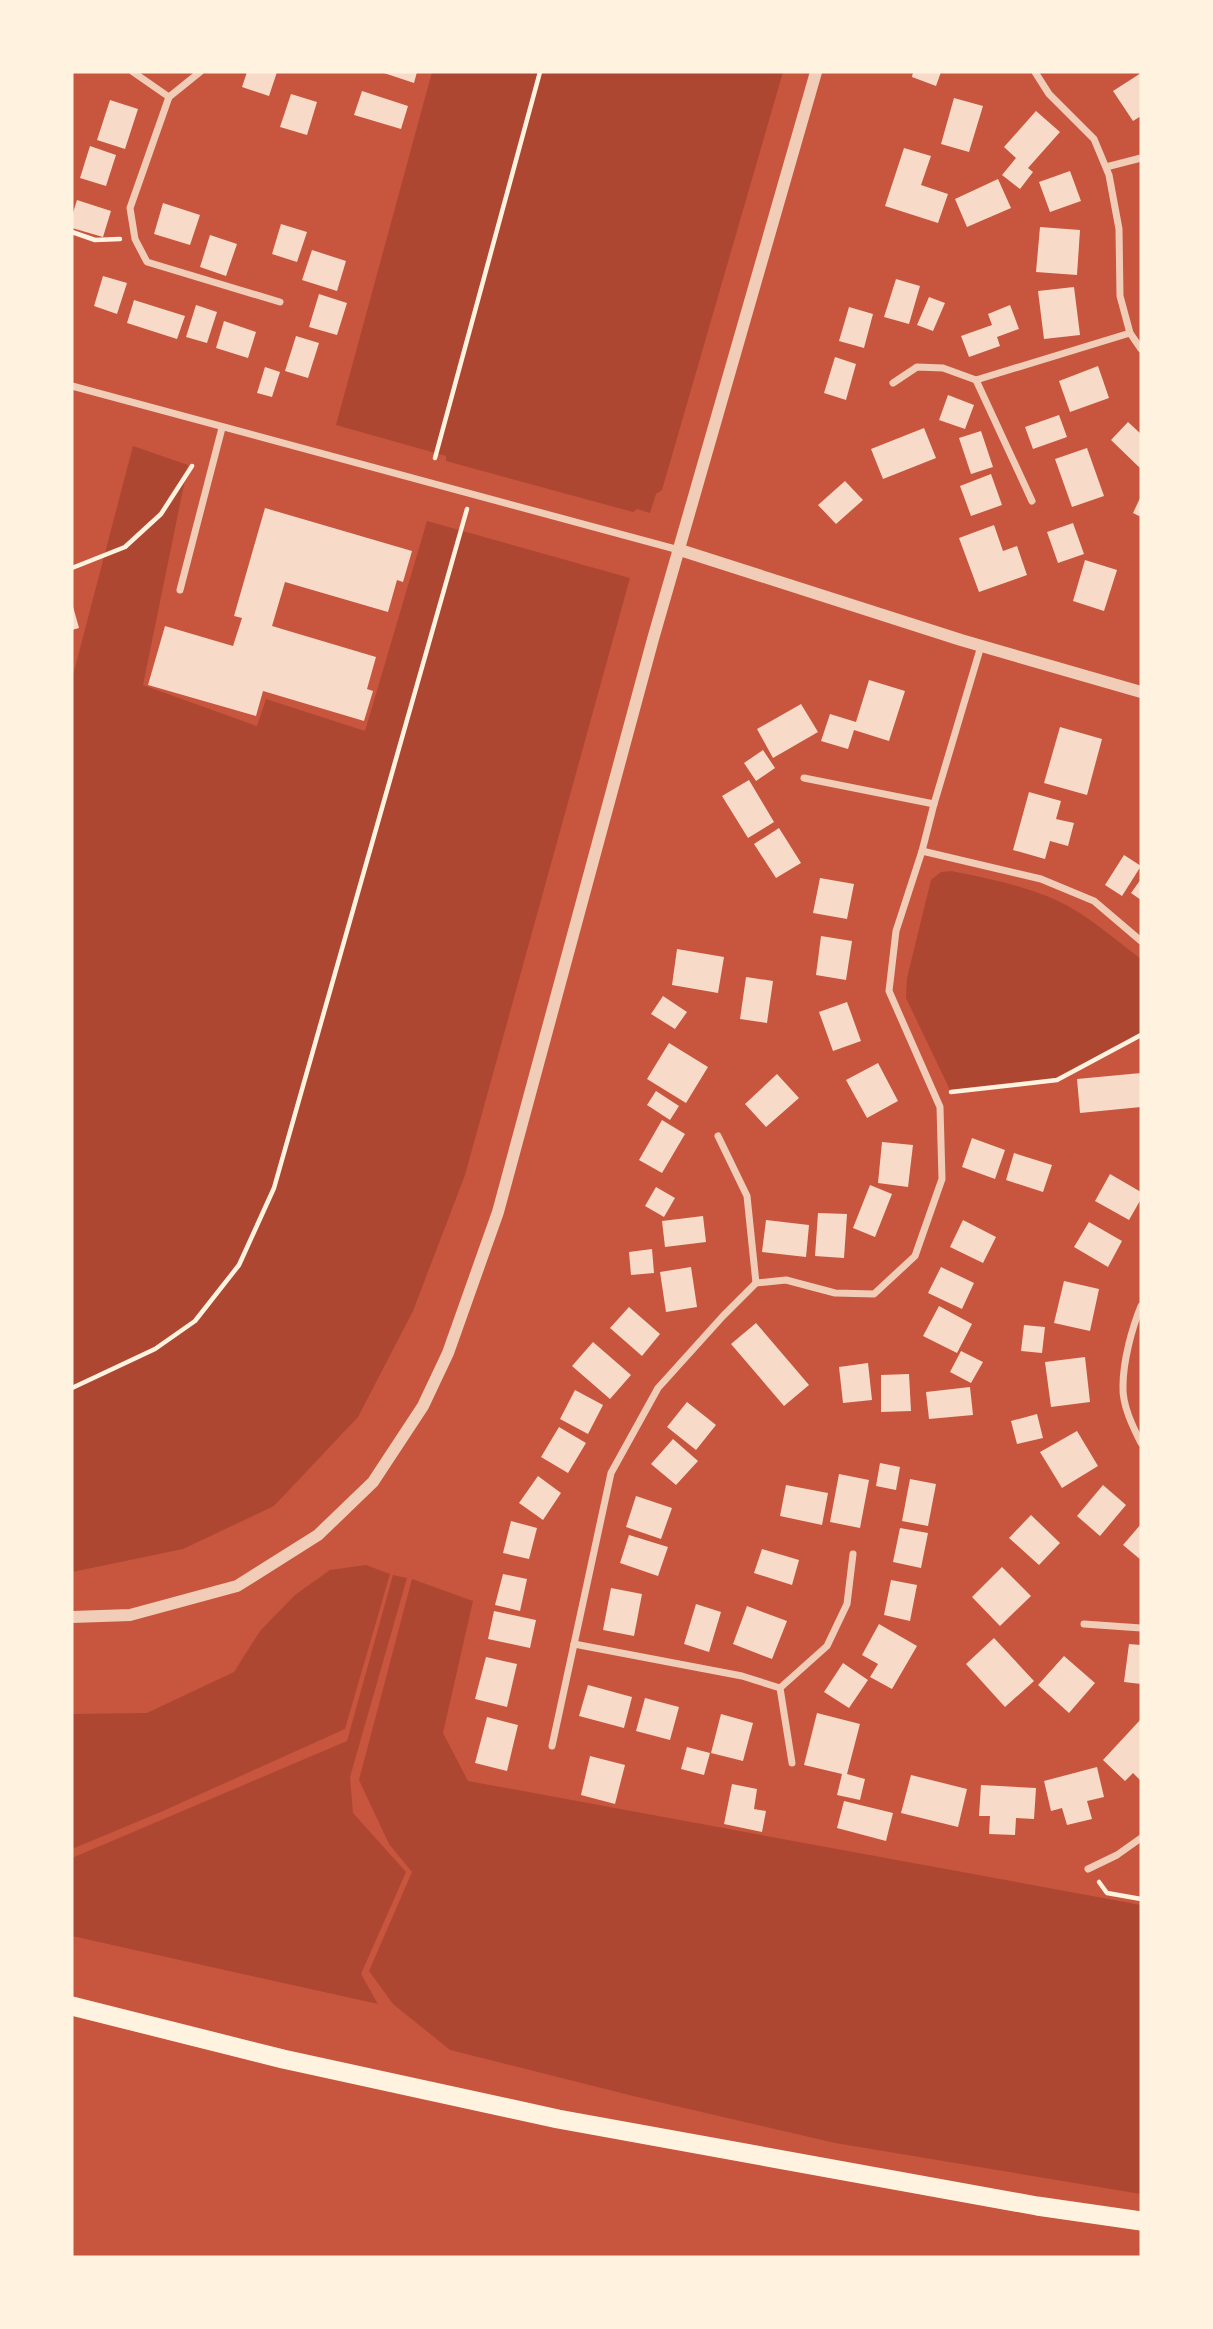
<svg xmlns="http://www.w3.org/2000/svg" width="1213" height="2329" font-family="Spectral,serif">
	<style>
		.green { fill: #ae4732 }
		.building { fill: #f7dbc8 }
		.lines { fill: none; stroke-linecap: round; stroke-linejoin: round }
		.path { stroke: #fff3e0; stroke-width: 4.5 }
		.minor { stroke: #f1ccb7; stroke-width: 7 }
		.tertiary { stroke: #f1ccb7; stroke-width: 12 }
		.trunk { stroke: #fff3e0; stroke-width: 19 }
	</style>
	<rect width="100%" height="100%" fill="#c8553d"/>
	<!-- green -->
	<g class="green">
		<polygon points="432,72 783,72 662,490 656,494 650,513 637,509 633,512 446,461 446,456 336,425"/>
		<polygon points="133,446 188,465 143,685 257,726 266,699 365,731 427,521 630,578 465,1175 413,1311 358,1417 274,1506 183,1549 72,1572 72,679"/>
		<path d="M951 871C986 878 1022 885 1056 900 1087 914 1114 939 1141 959V1032L1056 1079 950 1090 906 998 907 978 931 880 941 872Z"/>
		<polygon points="366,1565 390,1574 345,1729 163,1811 72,1849 72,1714 147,1713 234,1672 260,1631 295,1595 330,1570"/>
		<polygon points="393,1575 407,1578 350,1777 353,1813 406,1872 361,1974 378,2004 72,1936 72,1858 347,1741"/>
		<polygon points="412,1579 473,1601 443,1733 468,1781 1141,1905 1141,2194 835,2143 633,2096 450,2050 393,2004 369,1971 412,1872 389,1844 359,1780"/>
	</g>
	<!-- building -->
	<g class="building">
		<polygon points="247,72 277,72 269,96 242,87"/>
		<polygon points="381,72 417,72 414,83"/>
		<polygon points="913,72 941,72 936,86 912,77"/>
		<polygon points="1141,73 1141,116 1133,121 1113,91"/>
		<polygon points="362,91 408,106 401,129 354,115"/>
		<polygon points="291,94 317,102 307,135 280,127"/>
		<polygon points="954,98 983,106 969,152 941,144"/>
		<polygon points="110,100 138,109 125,149 97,140"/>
		<polygon points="1036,111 1060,132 1028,168 1033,172 1020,189 1002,175 1016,158 1004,147"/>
		<polygon points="90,146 116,155 106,186 80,178"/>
		<polygon points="904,148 931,156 921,185 948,194 938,223 885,206"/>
		<polygon points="1070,171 1081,201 1050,212 1039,182"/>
		<polygon points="998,179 1011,208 967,227 955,199"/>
		<polygon points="77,200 111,211 103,237 72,228 72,216"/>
		<polygon points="163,203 200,215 190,245 154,234"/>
		<polygon points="281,224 307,232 297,262 272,254"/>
		<polygon points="1040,227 1080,230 1077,275 1036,272"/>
		<polygon points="210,235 237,244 226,276 200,267"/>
		<polygon points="312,250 346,261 337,291 302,280"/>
		<polygon points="103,276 127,283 117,314 94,306"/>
		<polygon points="896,279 920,286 909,324 884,317"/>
		<polygon points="1074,287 1080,335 1044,339 1038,291"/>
		<polygon points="319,294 347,303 337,335 309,327"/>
		<polygon points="929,297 945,303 933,331 917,325"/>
		<polygon points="134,300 185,316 177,339 127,323"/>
		<polygon points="196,305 217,312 207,343 186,337"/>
		<polygon points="1010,305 1019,329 997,337 1000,346 969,357 961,336 992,325 988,314"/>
		<polygon points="849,307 873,314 864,348 839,341"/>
		<polygon points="224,321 256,332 248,358 216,348"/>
		<polygon points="296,336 319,343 308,378 285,371"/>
		<polygon points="835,357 856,364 846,400 824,393"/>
		<polygon points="1098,366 1109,398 1070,412 1059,381"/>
		<polygon points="265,367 280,372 272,397 257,393"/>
		<polygon points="948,395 974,405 965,429 939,420"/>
		<polygon points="1059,415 1067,437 1033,449 1025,427"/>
		<polygon points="1128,422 1141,434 1141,469 1111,440"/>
		<polygon points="924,428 936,458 883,479 871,449"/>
		<polygon points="981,431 993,467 971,474 959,438"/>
		<polygon points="1087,448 1104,496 1072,507 1055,459"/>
		<polygon points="991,474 1002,505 971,516 960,486"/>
		<polygon points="845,481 863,500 836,524 818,505"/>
		<polygon points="1141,496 1141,517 1133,513"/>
		<polygon points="265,508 412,551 403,582 397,580 388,612 285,582 272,626 376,657 367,689 373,691 364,721 263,691 256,716 148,685 165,626 233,646 242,618 234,616"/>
		<polygon points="1073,523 1084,554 1058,563 1047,532"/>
		<polygon points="994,525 1003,551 1017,546 1027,575 979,592 959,538"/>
		<polygon points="1085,560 1117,570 1104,611 1073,601"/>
		<polygon points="72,603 79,628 72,630"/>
		<polygon points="869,680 905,691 889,741 854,730 848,749 821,741 830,714 856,722"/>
		<polygon points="801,704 818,732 773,758 757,729"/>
		<polygon points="1060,727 1102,739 1087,795 1044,783"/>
		<polygon points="763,750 775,768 756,781 744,763"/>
		<polygon points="749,780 774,822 748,838 722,796"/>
		<polygon points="1029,792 1061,801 1056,819 1074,823 1068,846 1050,841 1045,859 1013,850"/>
		<polygon points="779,828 801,863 776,878 754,844"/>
		<polygon points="1124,855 1141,866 1122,896 1105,885"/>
		<polygon points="820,878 854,884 847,919 813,913"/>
		<polygon points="1141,879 1141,900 1131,893"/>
		<polygon points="821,936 852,941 846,980 816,975"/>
		<polygon points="677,949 724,957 718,993 672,985"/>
		<polygon points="746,977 773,981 767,1023 740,1019"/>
		<polygon points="663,996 687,1012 675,1029 651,1014"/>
		<polygon points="847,1002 861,1041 833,1051 819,1012"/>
		<polygon points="669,1043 708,1067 686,1103 647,1079"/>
		<polygon points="878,1063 898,1101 867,1118 846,1080"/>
		<polygon points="1141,1073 1141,1107 1080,1113 1077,1079"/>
		<polygon points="777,1074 799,1098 766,1127 745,1104"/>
		<polygon points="656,1091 679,1106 670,1120 647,1105"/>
		<polygon points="662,1120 685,1134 662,1173 639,1160"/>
		<polygon points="972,1138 1005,1150 995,1179 962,1167"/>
		<polygon points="882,1142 913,1145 908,1187 878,1183"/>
		<polygon points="1014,1153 1052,1165 1043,1192 1006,1180"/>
		<polygon points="1110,1174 1141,1192 1141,1199 1129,1220 1095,1201"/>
		<polygon points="870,1185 892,1194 875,1237 853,1228"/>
		<polygon points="656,1187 675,1198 664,1217 645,1206"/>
		<polygon points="818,1213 847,1214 844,1258 815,1256"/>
		<polygon points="703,1216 706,1242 665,1247 662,1221"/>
		<polygon points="766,1220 809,1225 806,1257 762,1252"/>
		<polygon points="963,1220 996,1237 983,1263 950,1247"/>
		<polygon points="1089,1222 1122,1241 1108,1267 1074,1247"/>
		<polygon points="652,1249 654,1273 631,1275 629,1252"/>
		<polygon points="691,1267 697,1307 666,1312 660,1272"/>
		<polygon points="941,1267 974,1283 962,1309 928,1293"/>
		<polygon points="1064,1281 1099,1289 1090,1331 1054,1323"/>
		<polygon points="939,1306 972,1324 957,1353 923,1336"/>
		<polygon points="629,1307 660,1334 642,1356 610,1328"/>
		<polygon points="756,1323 809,1385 784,1406 731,1344"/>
		<polygon points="1024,1325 1045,1327 1042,1353 1021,1351"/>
		<polygon points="593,1342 631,1375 610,1399 572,1366"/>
		<polygon points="961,1351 983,1362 971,1383 950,1372"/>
		<polygon points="1085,1357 1090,1402 1051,1407 1045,1362"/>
		<polygon points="868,1363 872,1400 843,1403 839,1367"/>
		<polygon points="909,1374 911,1411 881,1412 881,1375"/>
		<polygon points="970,1387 973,1415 929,1419 926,1392"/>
		<polygon points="575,1390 603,1405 588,1434 560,1419"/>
		<polygon points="687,1402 716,1425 696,1450 667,1427"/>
		<polygon points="1037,1414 1043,1438 1017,1444 1011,1421"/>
		<polygon points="559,1427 586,1443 568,1473 541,1457"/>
		<polygon points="1077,1431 1098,1466 1062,1488 1040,1452"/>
		<polygon points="673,1439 698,1461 676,1485 651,1464"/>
		<polygon points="880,1463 900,1467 896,1490 876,1486"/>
		<polygon points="839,1474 869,1480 860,1528 830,1522"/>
		<polygon points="538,1476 561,1493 543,1520 519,1503"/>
		<polygon points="910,1479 936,1484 928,1526 902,1521"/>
		<polygon points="786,1485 828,1493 822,1525 780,1516"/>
		<polygon points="1103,1485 1126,1505 1100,1536 1077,1516"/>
		<polygon points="636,1496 672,1508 661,1539 626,1527"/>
		<polygon points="1031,1515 1060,1543 1039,1565 1009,1538"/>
		<polygon points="511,1521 537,1528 529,1559 503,1553"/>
		<polygon points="1141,1524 1141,1560 1123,1545"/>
		<polygon points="900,1528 928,1533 921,1568 893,1562"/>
		<polygon points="629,1535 668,1547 658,1576 620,1563"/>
		<polygon points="762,1549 799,1560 792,1585 754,1573"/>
		<polygon points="1002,1567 1031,1596 1000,1626 972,1597"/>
		<polygon points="503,1574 527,1579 520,1611 495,1605"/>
		<polygon points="891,1580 917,1585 910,1621 884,1615"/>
		<polygon points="611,1588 642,1594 634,1636 603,1630"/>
		<polygon points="696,1604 721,1612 709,1652 684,1644"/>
		<polygon points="747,1606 787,1621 772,1659 733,1644"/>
		<polygon points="494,1611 536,1620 530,1648 488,1639"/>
		<polygon points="879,1624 917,1646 892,1689 870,1677 878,1664 862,1655"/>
		<polygon points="994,1638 1034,1681 1005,1707 966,1664"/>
		<polygon points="1129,1644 1141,1645 1141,1684 1124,1682"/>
		<polygon points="1064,1656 1095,1683 1069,1713 1038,1685"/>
		<polygon points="486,1657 517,1664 507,1707 475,1699"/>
		<polygon points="843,1663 868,1680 849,1708 824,1692"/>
		<polygon points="588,1685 632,1697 624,1728 579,1716"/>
		<polygon points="645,1698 679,1707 670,1740 636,1731"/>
		<polygon points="817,1713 860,1724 847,1774 865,1779 860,1800 837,1795 842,1774 804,1765"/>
		<polygon points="721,1714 753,1723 743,1761 711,1753"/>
		<polygon points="487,1717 518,1725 507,1771 475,1763"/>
		<polygon points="1141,1719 1141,1781 1133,1773 1125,1781 1103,1760"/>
		<polygon points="687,1747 710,1753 704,1775 681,1769"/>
		<polygon points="590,1756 625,1765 615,1804 581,1795"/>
		<polygon points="1097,1767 1104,1797 1087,1801 1092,1819 1067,1825 1062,1808 1051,1811 1044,1781"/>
		<polygon points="911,1775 967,1789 958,1827 901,1813"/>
		<polygon points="732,1784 757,1789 754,1809 766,1811 762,1832 724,1824"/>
		<polygon points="981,1785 1036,1788 1034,1819 1016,1818 1015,1835 989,1834 990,1816 979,1816"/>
		<polygon points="844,1801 893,1813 886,1841 837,1828"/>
	</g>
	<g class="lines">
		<!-- path -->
		<g class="path">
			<polyline points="72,232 95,240 120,239"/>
			<polyline points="435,458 540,72"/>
			<polyline points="72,568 125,547 161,514 192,466"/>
			<polyline points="951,1092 1057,1080 1141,1035"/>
			<polyline points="72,1388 155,1349 195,1321 239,1265 274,1188 467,509"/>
			<polyline points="1099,1882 1107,1893 1141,1899"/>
		</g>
		<!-- minor -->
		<g class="minor">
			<polyline points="133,72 169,97"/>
			<polyline points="200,72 169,97 130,208 135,239 147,262 280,302"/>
			<polyline points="1035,72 1049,94 1094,139 1109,175 1119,229 1120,296 1130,333 1141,349"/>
			<polyline points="1106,167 1141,158"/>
			<polyline points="976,380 1032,501"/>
			<polyline points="893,383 917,367 943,368 976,380 1130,333"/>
			<polyline points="72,386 679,550"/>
			<polyline points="180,590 222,428"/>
			<polyline points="804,778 934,804"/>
			<polyline points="922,851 1041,879 1094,901 1141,941"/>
			<polyline points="718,1136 747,1196 756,1283"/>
			<path d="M1141 1306C1132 1328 1123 1361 1123 1386 1122 1405 1133 1427 1141 1443"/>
			<polyline points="1084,1624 1141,1628"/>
			<polyline points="574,1644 742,1676 780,1688 827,1646 847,1604 853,1554"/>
			<polyline points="780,1688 792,1763"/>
			<polyline points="552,1746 611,1473 658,1388 723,1316 756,1283 786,1280 835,1293 874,1294 915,1256 942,1179 940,1107 889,991 896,931 922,851 934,804 981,646"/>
			<polyline points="1088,1869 1117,1855 1141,1838"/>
		</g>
		<!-- tertiary -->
		<g class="tertiary">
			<polyline points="680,550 961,640 1141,692"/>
			<polyline points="72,1617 130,1615 237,1586 318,1535 373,1482 423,1406 448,1353 498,1212 653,639 816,72"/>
		</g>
		<!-- trunk -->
		<polyline class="trunk" points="72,2006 283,2059 558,2119 1037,2206 1141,2221"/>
	</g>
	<!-- border -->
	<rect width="1213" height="2329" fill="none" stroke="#fff3e0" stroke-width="147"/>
</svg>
